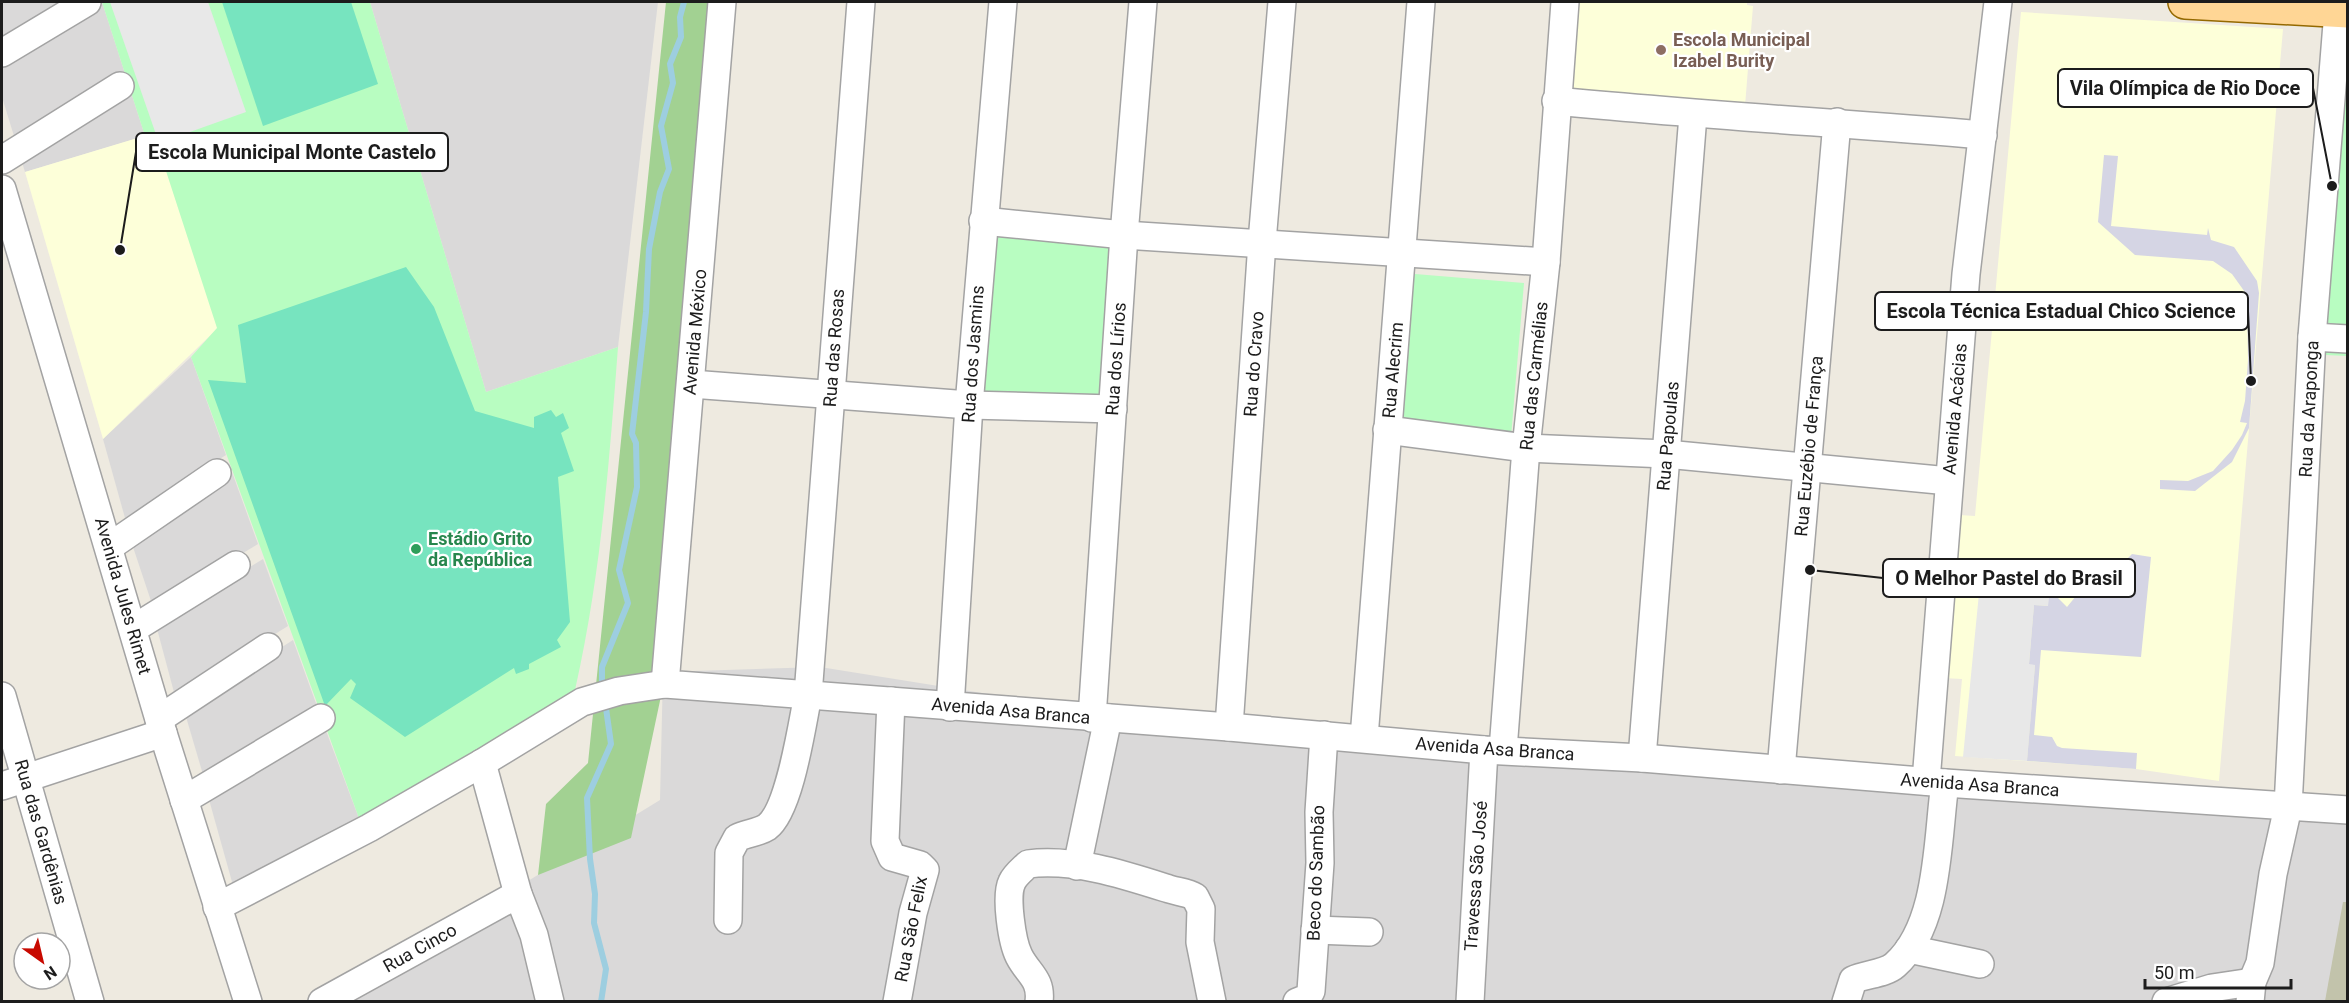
<svg xmlns="http://www.w3.org/2000/svg" width="2349" height="1003" font-family="Roboto,sans-serif">
	<style>
		.residential { fill: #dad9d9 }
		.education { fill: #fdffd9 }
		.construction { fill: #c2c3ab }
		.forest { fill: #a2d192 }
		.park { fill: #b8fdc1 }
		.pitch { fill: #77e4bf }
		.parking { fill: #e8e8e8 }
		.plaza { fill: #d5d5e4 }
		.lines { fill: none; stroke-linecap: round; stroke-linejoin: round }
		.stream { stroke: #9dcee0; stroke-width: 6 }
		.minor-casing { stroke: #a3a3a3; stroke-width: 30 }
		.major-casing { stroke: #946900; stroke-width: 36 }
		.minor { stroke: #fff; stroke-width: 27 }
		.major { stroke: #ffd695; stroke-width: 33 }
		.education-dot { fill: #8d6e63; stroke: #fff; stroke-width: 2 }
		.leisure-dot { fill: #2e9e5b; stroke: #fff; stroke-width: 2 }
		.labels { text-anchor: middle; stroke-width: 4.5; stroke-linejoin: round; paint-order: stroke }
		.education-label { font-size: 18px; font-weight: bold; fill: #785e54; stroke: #fff; text-anchor: start }
		.street-label { font-size: 18px; fill: #1c1c1c; stroke: #fff }
		.leisure-label { font-size: 18px; font-weight: bold; fill: #27864d; stroke: #fff; text-anchor: start }
		.leader { fill: none; stroke: #1c1c1c; stroke-width: 2 }
		.callout-dot { fill: #1c1c1c; stroke: #fff; stroke-width: 2 }
		.callout { fill: #fff; stroke: #1c1c1c; stroke-width: 2 }
		.callout-label { font-size: 20px; text-anchor: middle; font-weight: bold; fill: #1c1c1c }
	</style>
	<rect width="100%" height="100%" fill="#eeeae0"/>
	<!-- residential -->
	<g class="residential">
		<polygon points="2,2 102,2 145,136 25,172 2,97"/>
		<polygon points="370,2 658,2 618,347 486,392"/>
		<polygon points="191,357 226,455 125,518 103,439"/>
		<polygon points="232,472 258,544 153,607 131,541"/>
		<polygon points="263,559 288,626 175,696 156,625"/>
		<polygon points="293,640 317,706 204,778 184,710"/>
		<polygon points="820,667 1088,710 1768,753 1897,781 2347,803 2347,1001 331,1002 660,800 663,672"/>
		<polygon points="325,728 360,821 234,889 208,796"/>
	</g>
	<!-- education -->
	<g class="education">
		<polygon points="1577,2 1747,2 1747,5 1753,6 1745,106 1570,93"/>
		<polygon points="2021,12 2283,29 2219,781 2136,769 1955,756 1962,679 1943,678 1959,515 1975,516"/>
		<polygon points="154,133 218,328 103,439 25,172"/>
	</g>
	<!-- construction -->
	<polygon class="construction" points="2343,902 2348,902 2347,1001 2325,1001"/>
	<!-- forest -->
	<polygon class="forest" points="666,2 720,2 661,696 631,838 538,875 546,804 588,763"/>
	<!-- park -->
	<g class="park">
		<path d="M102 2H370L486 392 618 347C609 465 601 574 575 690L360 821 191 357 217 328 154 134 145 136Z"/>
		<polygon points="2347,18 2347,356 2305,354"/>
		<polygon points="989,232 1113,243 1097,418 973,408"/>
		<polygon points="1403,273 1524,283 1510,449 1389,440"/>
	</g>
	<!-- pitch -->
	<g class="pitch">
		<polygon points="222,2 351,2 378,84 263,126"/>
		<polygon points="406,267 434,307 475,411 534,428 534,417 551,410 556,417 563,413 569,428 561,433 574,471 558,477 570,622 557,640 561,647 529,664 529,669 516,674 514,668 405,737 350,698 356,684 351,679 325,706 208,380 246,383 238,325"/>
	</g>
	<!-- parking -->
	<g class="parking">
		<polygon points="110,2 208,2 246,112 159,143"/>
		<polygon points="1980,583 2050,590 2049,606 2034,605 2029,663 2035,664 2027,761 1963,757"/>
	</g>
	<!-- plaza -->
	<g class="plaza">
		<polygon points="2104,155 2118,156 2111,226 2207,235 2208,228 2211,240 2234,247 2257,281 2259,293 2249,428 2232,462 2195,491 2160,489 2160,480 2188,481 2213,471 2232,450 2242,435 2247,423 2240,422 2245,401 2248,360 2247,295 2232,274 2213,261 2135,255 2098,222"/>
		<polygon points="2132,554 2151,557 2141,657 2041,650 2034,735 2052,737 2057,746 2062,748 2137,753 2136,769 2027,761 2035,665 2029,664 2034,605 2048,606 2050,590 2067,607 2076,596 2090,596"/>
	</g>
	<g class="lines">
		<!-- stream -->
		<g class="stream">
			<polyline points="602,688 602,667 628,603 619,570 637,487 636,443 632,434 646,312 649,249 660,192 669,169 661,126 673,83 670,64 681,37 680,17 684,2"/>
			<polyline points="601,1002 606,969 594,923 595,894 590,859 587,798 611,744 605,701"/>
		</g>
		<defs>
			<g id="minor">
				<polyline points="722,2 665,684 1229,727 1484,750 1642,758 1945,783 2348,810"/>
				<polyline points="2,53 87,2"/>
				<path d="M1556 101C1698 115 1841 123 1983 135"/>
				<polyline points="2,160 120,86"/>
				<polyline points="2,189 163,733 248,1002"/>
				<polyline points="983,221 1124,235 1546,262"/>
				<polyline points="2312,337 2348,339"/>
				<polyline points="691,384 969,405 1113,409"/>
				<polyline points="1387,430 1526,448 1666,454 1949,481"/>
				<polyline points="109,547 217,473"/>
				<polyline points="133,629 236,565"/>
				<polyline points="2,696 90,1002"/>
				<polyline points="891,701 885,841 892,857 920,865 925,870 913,913 897,1002"/>
				<polyline points="950,707 969,405 1003,2"/>
				<polyline points="1092,718 1124,235 1143,2"/>
				<polyline points="159,719 268,647"/>
				<polyline points="1229,727 1262,242 1282,2"/>
				<polyline points="1364,738 1421,2"/>
				<polyline points="1503,750 1526,448 1546,262 1565,2"/>
				<polyline points="1642,758 1693,115"/>
				<polyline points="482,763 582,702 619,691 665,684"/>
				<polyline points="1781,770 1837,122"/>
				<polyline points="1926,781 1966,274 1998,2"/>
				<polyline points="2,786 163,733"/>
				<polyline points="184,800 321,718"/>
				<polyline points="1077,866 1108,718"/>
				<polyline points="217,907 369,828 482,763 518,894 534,935 550,1002"/>
				<path d="M728 920 729 853 737 838C746 833 758 833 767 827 790 810 802 724 808 695L861 2"/>
				<polyline points="1315,930 1369,932"/>
				<polyline points="1909,949 1980,964"/>
				<polyline points="322,1002 518,894"/>
				<path d="M1039 1002C1042 979 1028 974 1019 956 1012 942 1005 896 1012 882 1015 875 1023 869 1028 864 1074 858 1125 875 1169 889 1178 892 1187 892 1195 897L1201 909 1200 942 1212 1002"/>
				<polyline points="1297,1002 1307,998 1311,991 1320,863 1319,812 1324,735"/>
				<polyline points="1470,1002 1484,750"/>
				<path d="M1846 1002 1853 980C1865 974 1885 974 1895 965 1940 925 1937 839 1945 783"/>
				<polyline points="2166,1002 2212,988 2252,982"/>
				<polyline points="2250,1002 2252,982 2260,963 2273,874 2288,807 2312,337 2338,11 2344,2"/>
			</g>
			<polyline id="major" points="2185,2 2348,11"/>
		</defs>
		<!-- minor casing -->
		<use href="#minor" class="minor-casing"/>
		<!-- major casing -->
		<use href="#major" class="major-casing"/>
		<!-- minor -->
		<use href="#minor" class="minor"/>
		<!-- major -->
		<use href="#major" class="major"/>
	</g>
	<!-- markers -->
	<circle class="education-dot" cx="1661" cy="50" r="6"/>
	<circle class="leisure-dot" cx="416" cy="549" r="6"/>
	<g class="labels">
		<!-- education labels -->
		<g class="education-label">
			<text x="1673" y="46">Escola Municipal<tspan x="1673" dy="21">Izabel Burity</tspan></text>
		</g>
		<!-- street labels -->
		<g class="street-label">
			<text transform="translate(695 332) rotate(-85)" y="6">Avenida México</text>
			<text transform="translate(834 348) rotate(-86)" y="6">Rua das Rosas</text>
			<text transform="translate(973 354) rotate(-86)" y="6">Rua dos Jasmins</text>
			<text transform="translate(1116 359) rotate(-86)" y="6">Rua dos Lírios</text>
			<text transform="translate(1254 364) rotate(-86)" y="6">Rua do Cravo</text>
			<text transform="translate(1393 370) rotate(-85)" y="6">Rua Alecrim</text>
			<text transform="translate(1534 376) rotate(-84)" y="6">Rua das Carmélias</text>
			<text transform="translate(1955 409) rotate(-85)" y="6">Avenida Acácias</text>
			<text transform="translate(2309 409) rotate(-87)" y="6">Rua da Araponga</text>
			<text transform="translate(1668 436) rotate(-85)" y="6">Rua Papoulas</text>
			<text transform="translate(1809 446) rotate(-85)" y="6">Rua Euzébio de França</text>
			<text transform="translate(123 596) rotate(74)" y="6">Avenida Jules Rimet</text>
			<text transform="translate(1011 711) rotate(5)" y="6">Avenida Asa Branca</text>
			<text transform="translate(1495 749) rotate(4)" y="6">Avenida Asa Branca</text>
			<text transform="translate(1980 785) rotate(4)" y="6">Avenida Asa Branca</text>
			<text transform="translate(41 832) rotate(74)" y="6">Rua das Gardênias</text>
			<text transform="translate(1316 873) rotate(-88)" y="6">Beco do Sambão</text>
			<text transform="translate(1476 876) rotate(-86)" y="6">Travessa São José</text>
			<text transform="translate(911 929) rotate(-79)" y="6">Rua São Felix</text>
			<text transform="translate(420 948) rotate(-29)" y="6">Rua Cinco</text>
		</g>
		<!-- leisure labels -->
		<g class="leisure-label">
			<text x="428" y="545">Estádio Grito<tspan x="428" dy="21">da República</tspan></text>
		</g>
	</g>
	<!-- callouts -->
	<path class="leader" d="M2332 186L2313 88M120 250L136 152M2251 381L2248 311M1810 570L1883 578"/>
	<g class="callout-dot">
		<circle cx="2332" cy="186" r="6"/>
		<circle cx="120" cy="250" r="6"/>
		<circle cx="2251" cy="381" r="6"/>
		<circle cx="1810" cy="570" r="6"/>
	</g>
	<g class="callout">
		<rect x="2058" y="69" width="255" height="38" rx="6"/>
		<rect x="136" y="133" width="312" height="38" rx="6"/>
		<rect x="1875" y="292" width="373" height="38" rx="6"/>
		<rect x="1883" y="559" width="252" height="38" rx="6"/>
	</g>
	<g class="callout-label">
		<text x="2185" y="95">Vila Olímpica de Rio Doce</text>
		<text x="292" y="159">Escola Municipal Monte Castelo</text>
		<text x="2061" y="318">Escola Técnica Estadual Chico Science</text>
		<text x="2009" y="585">O Melhor Pastel do Brasil</text>
	</g>
	<!-- border -->
	<rect width="2349" height="1003" fill="none" stroke="#1c1c1c" stroke-width="6"/>
	<!-- north arrow -->
	<g transform="translate(42 961) rotate(146)"><circle r="28" fill="#ffffff" stroke="#a4a4a4" stroke-width="1.5"/>
	<path d="M0-4.5L10 22L0 15L-10 22Z" fill="#c80900"/>
	<text y="-9" font-size="16" font-weight="bold" text-anchor="middle" fill="#1c1c1c">N</text>
	</g>
	<!-- scale -->
	<path d="M2145 979v9h146v-9" fill="none" stroke="#1c1c1c" stroke-width="3"/>
	<text x="2154" y="979" font-size="18" fill="#1c1c1c" stroke="#ffffff" stroke-width="4.5" paint-order="stroke">50 m</text>
</svg>
